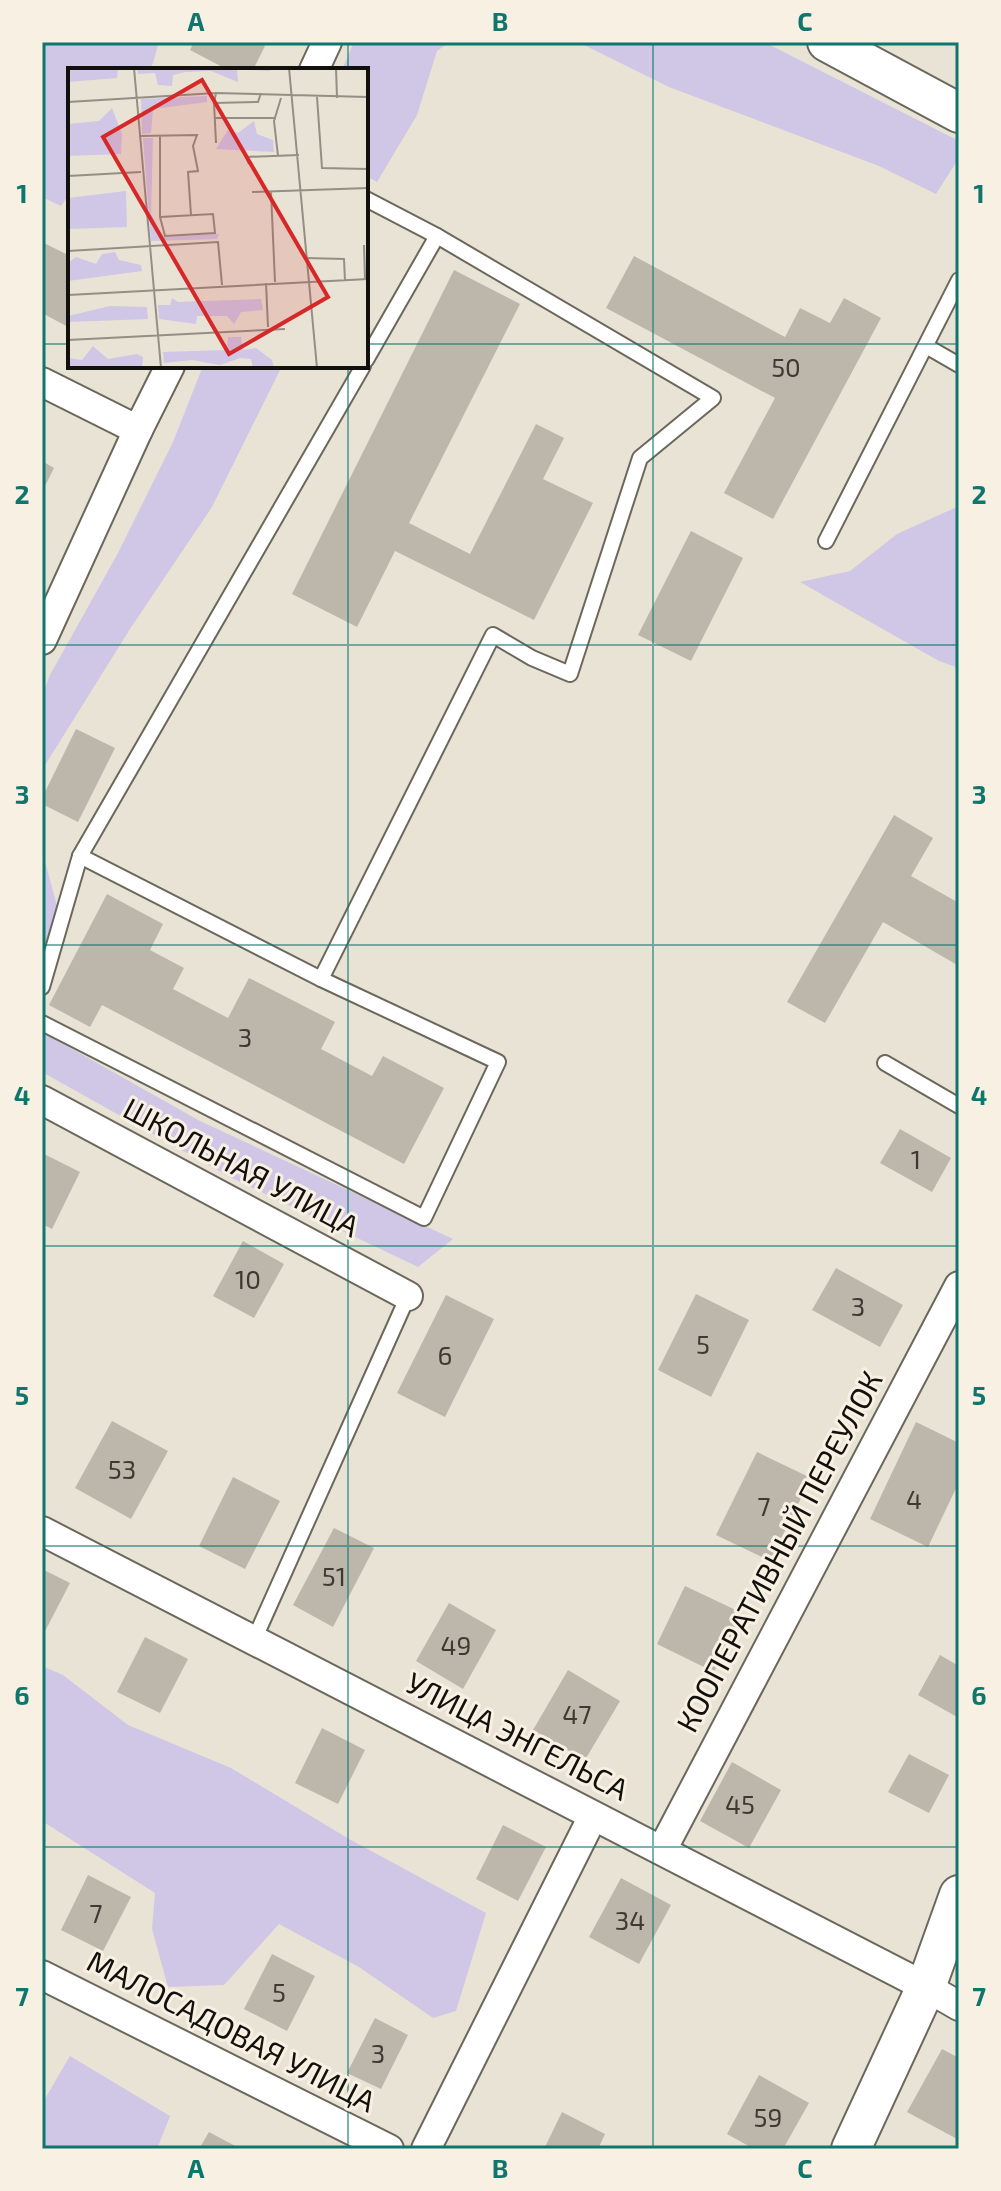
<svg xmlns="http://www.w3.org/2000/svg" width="1001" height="2191" font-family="'Exo 2',sans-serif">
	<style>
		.green { fill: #d0c6e5 }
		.building { fill: #bdb7ab }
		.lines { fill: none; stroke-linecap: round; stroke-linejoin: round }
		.lane-casing { stroke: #6c675b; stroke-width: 18 }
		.street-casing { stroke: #6c675b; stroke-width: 32 }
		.secondary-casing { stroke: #6c675b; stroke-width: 42 }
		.lane { stroke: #fff; stroke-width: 14 }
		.street { stroke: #fff; stroke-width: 28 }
		.secondary { stroke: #fff; stroke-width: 38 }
		.grid { fill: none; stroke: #0f766e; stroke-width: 2; stroke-opacity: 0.55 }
		.labels { text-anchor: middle; stroke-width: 6; stroke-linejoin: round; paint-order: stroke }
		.number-label { font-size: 26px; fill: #3d3a34 }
		.street-label { font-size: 30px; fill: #12100c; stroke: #f7f0e3 }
		.inset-road { fill: none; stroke: #938f85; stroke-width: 2 }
		.view { fill: #d62828; fill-opacity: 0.15; stroke: #d62828; stroke-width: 4 }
		.inset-edge { fill: none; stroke: #12100c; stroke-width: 4 }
		.neatline { fill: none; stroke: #0f766e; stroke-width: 3 }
		.grid-label { font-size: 26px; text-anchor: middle; font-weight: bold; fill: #0f766e }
	</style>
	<rect width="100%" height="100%" fill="#e9e3d6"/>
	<!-- green -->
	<g class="green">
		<polygon points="42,42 159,42 153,63 149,70 70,70 70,193 61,206 42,197"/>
		<polygon points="354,42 450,42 437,51 417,115 377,182 366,176 366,70 342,70"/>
		<polygon points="578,42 764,42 959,141 959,158 936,194 879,166 669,87"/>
		<polygon points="203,366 282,366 212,507 130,629 42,770 42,696 50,675 118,553 173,442"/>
		<polygon points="959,506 959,668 939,661 800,582 850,571 897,534"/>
		<polygon points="42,850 58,910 42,953"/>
		<polygon points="42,1032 200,1121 453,1239 418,1267 228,1176 42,1072"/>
		<polygon points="42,1666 63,1675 128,1725 231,1768 349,1839 486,1913 456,2011 433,2018 359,1967 279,1924 224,1985 168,1987 152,1929 155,1893 42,1821"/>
		<polygon points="70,2056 170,2116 157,2149 42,2149 42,2104"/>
	</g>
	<!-- building -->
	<g class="building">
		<polygon points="194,42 257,42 265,46 253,70 228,70 190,50"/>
		<polygon points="42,242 70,256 70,328 42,313"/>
		<polygon points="634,256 785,337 800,308 830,323 844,298 881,318 773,519 724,493 775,398 606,308"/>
		<polygon points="454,270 520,304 409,523 470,554 536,424 564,438 543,479 593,503 534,620 395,551 357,627 292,594"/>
		<polygon points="42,461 54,468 42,492"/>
		<polygon points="691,531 743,558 691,661 638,635"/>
		<polygon points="76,729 115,748 78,822 42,804 42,798"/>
		<polygon points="894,815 933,838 911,876 959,903 959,966 883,922 825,1023 787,1002"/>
		<polygon points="107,894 163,924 150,950 184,968 173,989 228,1018 249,978 335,1022 321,1049 372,1076 383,1056 444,1088 404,1164 102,1005 90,1027 49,1005"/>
		<polygon points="900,1129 951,1158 932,1192 880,1163"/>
		<polygon points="42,1153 80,1172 52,1229 42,1224"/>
		<polygon points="243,1241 284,1264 254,1318 213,1296"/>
		<polygon points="836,1268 903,1305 880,1347 812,1310"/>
		<polygon points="696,1294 749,1320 711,1397 658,1370"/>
		<polygon points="446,1295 494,1319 445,1417 397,1393"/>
		<polygon points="112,1421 168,1451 131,1519 75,1488"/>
		<polygon points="916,1422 959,1443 959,1482 928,1547 870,1519"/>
		<polygon points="757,1452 811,1478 770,1561 716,1535"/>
		<polygon points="233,1477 280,1501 245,1569 199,1546"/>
		<polygon points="334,1528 374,1548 333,1627 293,1605"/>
		<polygon points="42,1569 70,1583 42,1637"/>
		<polygon points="685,1586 742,1613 714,1672 657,1644"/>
		<polygon points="449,1603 496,1630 463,1689 416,1661"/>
		<polygon points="145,1637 188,1659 160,1713 117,1692"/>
		<polygon points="940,1655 959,1666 959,1718 918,1695"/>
		<polygon points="568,1670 620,1701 585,1760 533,1730"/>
		<polygon points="322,1728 365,1750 338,1804 295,1783"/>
		<polygon points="909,1754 949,1775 929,1813 888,1792"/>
		<polygon points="732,1762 781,1790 749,1848 700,1821"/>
		<polygon points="503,1825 546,1847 518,1901 476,1879"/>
		<polygon points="88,1875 131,1897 103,1951 61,1930"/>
		<polygon points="621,1878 671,1905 639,1964 589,1937"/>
		<polygon points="272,1954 315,1976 287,2031 244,2009"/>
		<polygon points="375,2018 408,2035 381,2089 347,2073"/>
		<polygon points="942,2049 959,2058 959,2140 907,2112"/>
		<polygon points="759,2075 809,2103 783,2149 754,2149 727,2134"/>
		<polygon points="562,2112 605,2134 598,2149 544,2149"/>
		<polygon points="209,2132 241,2149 199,2149"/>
	</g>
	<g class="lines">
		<defs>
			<g id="lane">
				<polyline points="926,346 959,365"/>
				<polyline points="366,360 437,236"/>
				<polyline points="826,541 959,280"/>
				<polyline points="321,979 493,635 532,658 570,674 640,458 713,398 437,236 366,199"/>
				<polyline points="42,987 80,856 363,366"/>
				<polyline points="42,1023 424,1218 498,1062 321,979 80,856"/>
				<polyline points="885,1063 959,1106"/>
				<polyline points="254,1640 408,1296"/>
			</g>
			<g id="street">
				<polyline points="314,70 327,42"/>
				<polyline points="42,382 138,430"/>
				<polyline points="42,640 138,430 170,366"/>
				<polyline points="42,1100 408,1296"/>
				<polyline points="42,1531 926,1987 959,2006"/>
				<polyline points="662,1850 959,1286"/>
				<polyline points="42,1975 389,2149"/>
				<polyline points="426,2149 593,1816"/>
			</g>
			<g id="secondary">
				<polyline points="827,42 959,113"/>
				<polyline points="851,2149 926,1987 959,1895"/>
			</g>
		</defs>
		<!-- lane casing -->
		<use href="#lane" class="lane-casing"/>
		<!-- street casing -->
		<use href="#street" class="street-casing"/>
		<!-- secondary casing -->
		<use href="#secondary" class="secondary-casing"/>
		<!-- lane -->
		<use href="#lane" class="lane"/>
		<!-- street -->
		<use href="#street" class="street"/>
		<!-- secondary -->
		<use href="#secondary" class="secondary"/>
	</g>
	<!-- grid -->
	<path class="grid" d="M348 42V70M653 42V2149M42 344H70M366 344H959M348 366V2149M42 645H959M42 945H959M42 1246H959M42 1546H959M42 1847H959"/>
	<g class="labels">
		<!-- number labels -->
		<g class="number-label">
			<text x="786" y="377">50</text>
			<text x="245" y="1047">3</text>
			<text x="916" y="1169">1</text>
			<text x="248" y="1289">10</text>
			<text x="858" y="1316">3</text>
			<text x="703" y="1354">5</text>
			<text x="445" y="1365">6</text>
			<text x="122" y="1479">53</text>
			<text x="914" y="1509">4</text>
			<text x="764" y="1516">7</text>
			<text x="334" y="1586">51</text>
			<text x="456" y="1655">49</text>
			<text x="577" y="1724">47</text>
			<text x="740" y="1814">45</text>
			<text x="96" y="1923">7</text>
			<text x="630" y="1930">34</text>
			<text x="279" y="2002">5</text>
			<text x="378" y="2063">3</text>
			<text x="768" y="2127">59</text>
		</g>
		<!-- street labels -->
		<g class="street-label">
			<text transform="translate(241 1168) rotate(28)" y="10">ШКОЛЬНАЯ УЛИЦА</text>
			<text transform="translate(780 1552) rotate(-62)" y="10">КООПЕРАТИВНЫЙ ПЕРЕУЛОК</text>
			<text transform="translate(517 1737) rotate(27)" y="10">УЛИЦА ЭНГЕЛЬСА</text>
			<text transform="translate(231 2032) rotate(27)" y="10">МАЛОСАДОВАЯ УЛИЦА</text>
		</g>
	</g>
	<!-- overview -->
	<g transform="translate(68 68)">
		<rect width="300" height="300" fill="#e9e3d6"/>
		<path d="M0 0H50L49 10 0 14ZM69 0H202V3L169 1 170 14 143 3 117 4 105 7 104 18 90 17 87 5 70 6ZM139 28V34L85 41 83 65 74 66 73 31ZM44 40 54 66 53 86 0 88V56L31 53ZM186 53 189 66 205 72 206 84 148 81 160 62 170 65ZM75 70H85L83 146 95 169 151 166 149 171 83 173ZM58 123 59 159 0 161V130ZM47 184 51 192 73 197 74 203 0 213V195L8 189 28 196 34 186ZM104 230 110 234 193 231 195 242 173 244 166 256 159 248H129L128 256 91 251 90 237H102ZM42 238 79 239 80 251 0 254V248ZM160 269H173L175 282 188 280 204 292 206 300H185L183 291 172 290 152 297 124 292 96 295 95 284 159 282ZM25 278 40 291 69 286 75 289 74 300H0V290L14 292Z" fill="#d0c6e5"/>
		<path class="inset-road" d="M66 0 93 300M221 0 249 300M268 0 269 30M148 25 146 35 190 34 193 25M249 29 254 100 300 101M299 29 300 58M0 34 148 25 300 29M146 35 148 75M147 50H208M92 67V149L97 168 147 165 145 146 92 149M71 68 129 67 125 78 130 103 120 104 123 147M210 88 206 53 213 30M181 96 178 89 231 87M0 108 73 104M184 124 300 120M203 124 207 214M296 177 297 211M0 183 150 174 154 217M237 190 276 191 277 213M198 215 200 259M0 227 300 211M0 272 217 261"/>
		<path class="view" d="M134 12 260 229 161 286 35 69Z"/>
		<rect width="300" height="300" class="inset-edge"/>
	</g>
	<!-- border -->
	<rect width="1001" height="2191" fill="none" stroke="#f7f0e3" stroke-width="88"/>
	<rect x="44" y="44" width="913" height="2103" class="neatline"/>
	<g class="grid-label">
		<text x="196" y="31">A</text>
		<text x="500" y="31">B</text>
		<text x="805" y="31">C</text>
		<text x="22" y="203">1</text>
		<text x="979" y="203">1</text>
		<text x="22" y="504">2</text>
		<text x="979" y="504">2</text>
		<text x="22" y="804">3</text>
		<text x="979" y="804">3</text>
		<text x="22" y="1105">4</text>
		<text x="979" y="1105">4</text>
		<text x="22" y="1405">5</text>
		<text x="979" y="1405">5</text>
		<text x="22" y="1705">6</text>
		<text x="979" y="1705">6</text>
		<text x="22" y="2006">7</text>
		<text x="979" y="2006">7</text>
		<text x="196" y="2178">A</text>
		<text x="500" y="2178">B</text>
		<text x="805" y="2178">C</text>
	</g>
</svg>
